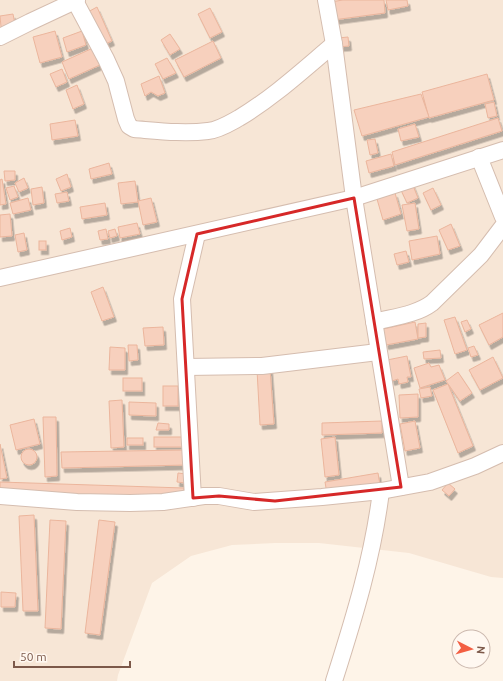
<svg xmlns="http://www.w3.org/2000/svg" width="503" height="681" font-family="Ubuntu,sans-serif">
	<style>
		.residential { fill: #f7e6d6 }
		.building { fill: #f7d0bd; stroke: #ebb59c; filter: url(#shadow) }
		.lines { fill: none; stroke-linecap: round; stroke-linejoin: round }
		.street-casing { stroke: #d5bdaf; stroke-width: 18 }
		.street { stroke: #fff; stroke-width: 16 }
		.marked { fill: none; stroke: #d62828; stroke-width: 3; stroke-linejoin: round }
	</style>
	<defs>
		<filter id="shadow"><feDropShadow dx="2.5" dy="4.5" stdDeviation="0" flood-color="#0004"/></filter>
	</defs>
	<rect width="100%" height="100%" fill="#fef4e8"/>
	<!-- residential -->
	<polygon class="residential" points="0,0 503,0 503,578 491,577 409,553 319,543 275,543 232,545 191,556 152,583 118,675 117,681 0,681"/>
	<!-- building -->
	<g class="building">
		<polygon points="343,0 384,0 385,13 333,20 330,2"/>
		<polygon points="386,0 407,0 408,6 388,10"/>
		<polygon points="97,7 112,41 101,46 86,13"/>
		<polygon points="210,8 222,32 210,38 198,14"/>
		<polygon points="13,14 15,24 1,27 0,16"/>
		<polygon points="55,31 62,57 40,63 33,37"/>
		<polygon points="82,31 86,45 67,52 63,38"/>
		<polygon points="170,34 180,49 170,55 161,40"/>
		<polygon points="348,37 349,46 339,47 338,38"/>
		<polygon points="213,41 221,58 184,77 175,60"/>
		<polygon points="93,48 100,65 69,79 62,62"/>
		<polygon points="167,58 176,73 163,79 155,64"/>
		<polygon points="62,69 67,82 56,87 50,74"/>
		<polygon points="487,74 494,100 429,118 422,92"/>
		<polygon points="159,76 165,93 158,96 151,92 145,96 141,84"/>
		<polygon points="77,85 84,104 73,109 66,90"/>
		<polygon points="421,94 429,117 362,136 354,110"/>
		<polygon points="494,102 497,116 488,118 485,104"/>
		<polygon points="498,118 502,131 395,165 392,152"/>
		<polygon points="75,120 78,136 52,140 50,124"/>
		<polygon points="415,124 419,137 401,141 398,129"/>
		<polygon points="375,139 378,153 370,155 367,140"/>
		<polygon points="391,154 394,166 369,173 366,161"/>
		<polygon points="109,163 112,174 91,179 89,169"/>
		<polygon points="4,171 15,171 15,180 5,181"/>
		<polygon points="67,174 71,187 61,191 56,179"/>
		<polygon points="24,178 28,188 19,192 15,183"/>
		<polygon points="2,179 6,204 0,205 0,180"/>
		<polygon points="135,181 138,202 121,204 118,183"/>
		<polygon points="412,183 418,198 407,203 400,188"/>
		<polygon points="14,186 18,197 10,200 6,188"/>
		<polygon points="42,187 44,203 33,205 31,189"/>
		<polygon points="433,188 441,205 431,210 423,193"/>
		<polygon points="67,192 69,201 57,203 55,194"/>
		<polygon points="395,193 401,214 383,220 377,199"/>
		<polygon points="28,198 31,210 13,214 10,203"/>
		<polygon points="151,198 157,222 143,225 138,201"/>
		<polygon points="105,203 107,215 82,219 80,207"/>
		<polygon points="415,203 419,229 407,231 402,205"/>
		<polygon points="10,214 12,236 0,237 0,215"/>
		<polygon points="137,223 140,234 120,238 118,227"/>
		<polygon points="451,224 460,246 448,250 439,230"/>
		<polygon points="70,228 72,237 62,240 60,231"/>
		<polygon points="106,229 108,239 100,240 98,231"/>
		<polygon points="115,229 117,236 110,238 108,231"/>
		<polygon points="24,233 27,250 18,252 15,235"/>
		<polygon points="437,236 440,254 412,260 409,241"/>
		<rect x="39" y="241" width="7" height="9"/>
		<polygon points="406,251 409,262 397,265 394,254"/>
		<polygon points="103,287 114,317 102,321 91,292"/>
		<polygon points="503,313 503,337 489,345 479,325"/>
		<polygon points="455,317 467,350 455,354 444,320"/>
		<polygon points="467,320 471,329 465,332 461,322"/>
		<polygon points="415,322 418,339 386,345 383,329"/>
		<polygon points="426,323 426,337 418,338 418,324"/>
		<polygon points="163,327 164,345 145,346 143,328"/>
		<polygon points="128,345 137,345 138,360 129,361"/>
		<polygon points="474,346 478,355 471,357 468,348"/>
		<polygon points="110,347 125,348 125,370 109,370"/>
		<polygon points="440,350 441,358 424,359 423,352"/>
		<polygon points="407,356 411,377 407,377 408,382 399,384 398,379 392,381 387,360"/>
		<polygon points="493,357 503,378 480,390 469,370"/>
		<polygon points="429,363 431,367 439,365 445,380 420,388 414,368"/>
		<polygon points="270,369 274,424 260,425 257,370"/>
		<polygon points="458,372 472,393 460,401 446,381"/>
		<rect x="123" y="378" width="19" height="13"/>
		<polygon points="448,384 473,446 458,453 433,390"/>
		<rect x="163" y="386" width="15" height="20"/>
		<polygon points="430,387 432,396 421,398 419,389"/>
		<polygon points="418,394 418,417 400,418 399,395"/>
		<polygon points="122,400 124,447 111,448 109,401"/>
		<polygon points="129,402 156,403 156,416 129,415"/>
		<polygon points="43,417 56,417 57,476 45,477"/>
		<polygon points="34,419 40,444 16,450 10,425"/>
		<polygon points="382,421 382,433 322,435 322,423"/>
		<polygon points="415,421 420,448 405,451 400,424"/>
		<polygon points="158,423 169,424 169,430 156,430"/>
		<rect x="154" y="437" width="31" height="10"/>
		<polygon points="335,437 339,475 325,477 321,439"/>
		<rect x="127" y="438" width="16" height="7"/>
		<polygon points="0,444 7,478 0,479"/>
		<circle cx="29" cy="457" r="8"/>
		<polygon points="185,450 186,465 62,468 61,452"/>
		<polygon points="178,473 186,474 185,483 177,482"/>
		<polygon points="378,473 380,485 327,494 325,482"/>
		<polygon points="0,482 184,488 184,499 0,492"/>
		<polygon points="448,483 455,489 449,496 442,490"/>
		<polygon points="34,515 38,611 23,611 19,516"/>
		<polygon points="50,520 66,521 61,629 45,628"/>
		<polygon points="99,520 115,522 100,635 85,633"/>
		<polygon points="1,592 16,593 15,607 1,607"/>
	</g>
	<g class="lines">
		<defs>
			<g id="street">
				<polyline points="326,0 334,44 354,198 401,487"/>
				<path d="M75 1 106 59 116 81 126 119 129 126 134 129C159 131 184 134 208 131 219 130 230 123 239 118 274 97 303 70 334 44"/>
				<polyline points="0,37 30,22 77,0"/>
				<polyline points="479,157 503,217"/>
				<polyline points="0,278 354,198 503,150"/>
				<path d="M374 322C393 317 416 315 432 303L481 255 503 226"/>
				<polyline points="186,367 262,366 378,352"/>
				<polyline points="0,496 77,502 130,503 163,502 204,496 219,496 254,502 322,497 381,491 430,482 475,466 503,453"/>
				<polyline points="193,498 182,299 197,234"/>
				<path d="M334 681C354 618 373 557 381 491"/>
			</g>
		</defs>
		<!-- street casing -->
		<use href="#street" class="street-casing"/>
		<!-- street -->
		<use href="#street" class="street"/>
	</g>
	<!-- marked area -->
	<path class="marked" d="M354 198 401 487 275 501 219 496 193 498 182 299 197 234Z"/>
	<!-- north arrow -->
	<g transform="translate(471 649) rotate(96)"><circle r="19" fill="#fff8f1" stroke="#cbb8ae"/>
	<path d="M0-3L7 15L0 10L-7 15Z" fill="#f35f43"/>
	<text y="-6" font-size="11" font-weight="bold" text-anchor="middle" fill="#7c5849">N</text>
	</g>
	<!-- scale -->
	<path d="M14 661v6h116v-6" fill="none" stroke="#7c5849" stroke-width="2"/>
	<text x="20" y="661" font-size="12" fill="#7c5849" stroke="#fff8f1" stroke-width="3" paint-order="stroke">50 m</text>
</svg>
